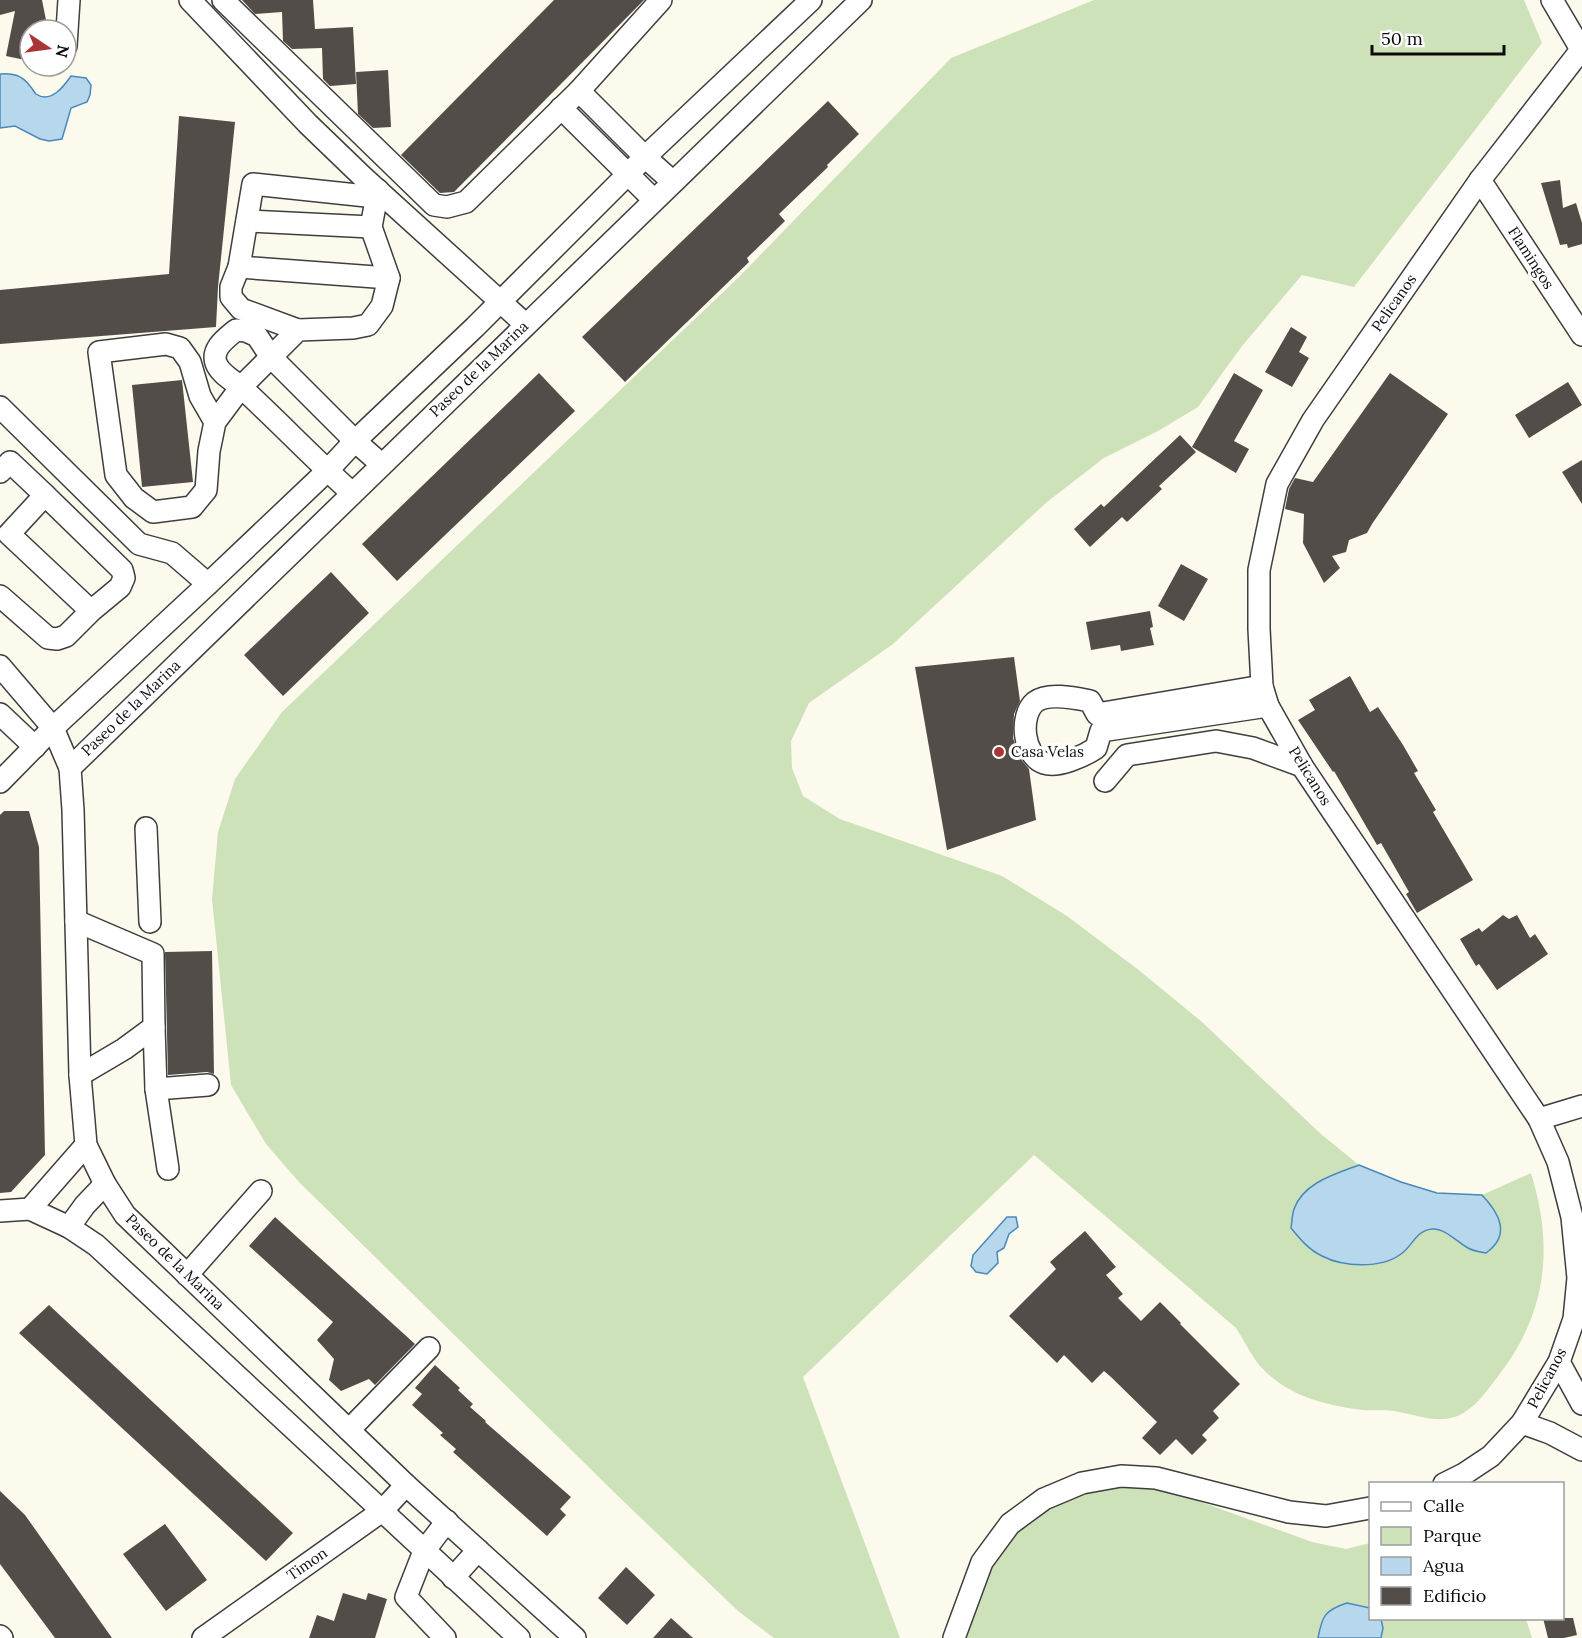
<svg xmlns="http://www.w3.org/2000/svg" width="1582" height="1638" font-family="Lora,serif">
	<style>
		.green { fill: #cee2ba }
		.water { fill: #b7d7ed; stroke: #4889bb; stroke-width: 1.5 }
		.building { fill: #524d49 }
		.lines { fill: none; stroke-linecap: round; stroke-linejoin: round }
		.minor-casing { stroke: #3e3e3e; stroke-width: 24 }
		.minor { stroke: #fff; stroke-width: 21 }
		.poi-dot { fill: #a93637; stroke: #fff; stroke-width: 2 }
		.labels { text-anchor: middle; stroke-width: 6; stroke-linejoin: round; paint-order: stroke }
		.street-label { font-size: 15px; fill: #0b0b0b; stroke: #fff }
		.poi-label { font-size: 15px; fill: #0b0b0b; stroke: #fff; text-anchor: start }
	</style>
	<rect width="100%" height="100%" fill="#fcfaec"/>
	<!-- green -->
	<g class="green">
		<path d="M1094 0H1524L1542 43 1354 287 1302 275 1242 346 1198 407 1158 431 1104 458 1047 502 893 644 809 703 791 741 792 768 803 796 840 819 1002 876 1067 916 1140 971 1202 1022 1321 1134 1359 1165 1401 1182 1437 1193 1482 1195 1531 1173C1554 1248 1547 1312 1499 1375 1489 1388 1479 1403 1465 1412 1443 1426 1421 1416 1399 1412 1387 1409 1374 1411 1362 1410 1324 1405 1287 1396 1260 1366 1251 1355 1244 1340 1236 1328L1034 1155 803 1377 900 1638H774L738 1611 619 1497 299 1182 266 1144 231 1085 212 899 218 832 235 779 282 712 739 277 951 58Z"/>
		<polygon points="1116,1480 1165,1489 1312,1542 1346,1549 1370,1543 1370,1618 1526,1619 1532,1638 958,1638 981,1576 1017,1528 1066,1493"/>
	</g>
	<!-- water -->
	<g class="water">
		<path d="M0 74C13 73 22 75 30 86 31 87 35 93 36 94 51 104 64 86 71 76L86 78 91 85 90 95 87 102 71 108 62 139 49 141 40 139 15 126 0 128Z"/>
		<path d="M1359 1165 1401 1182 1437 1193 1482 1195C1500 1214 1511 1235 1486 1253 1480 1252 1473 1251 1468 1248 1457 1242 1445 1228 1432 1229 1415 1231 1413 1246 1401 1254 1381 1269 1343 1267 1322 1256 1309 1250 1300 1239 1291 1228 1292 1222 1292 1215 1294 1209 1303 1183 1335 1174 1359 1165Z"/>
		<polygon points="1007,1217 1016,1217 1018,1227 1009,1234 1004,1248 997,1252 998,1263 987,1274 976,1272 971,1266 973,1255"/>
		<path d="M1347 1603 1370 1608V1618L1381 1619 1383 1628 1381 1638H1318C1322 1616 1325 1610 1347 1603Z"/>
	</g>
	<!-- building -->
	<g class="building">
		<polygon points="0,0 42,0 48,30 30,30 30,61 6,56 15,11 0,15"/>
		<polygon points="242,0 313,0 315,29 353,27 356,84 330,86 323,79 322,48 292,49 283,41 282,12 255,14"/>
		<polygon points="554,0 644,0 454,192 440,193 401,155"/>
		<polygon points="388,70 391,127 373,128 358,114 356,72"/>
		<polygon points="828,101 859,134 827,165 828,167 779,214 785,221 747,258 749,262 625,382 582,337"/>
		<polygon points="179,116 235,122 218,287 216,327 0,344 0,290 169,274"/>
		<polygon points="1560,180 1563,208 1576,203 1582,223 1582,244 1568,248 1567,244 1560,245 1541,183"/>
		<polygon points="1291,327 1307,337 1299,352 1309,358 1292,387 1265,372"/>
		<polygon points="539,373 575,411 397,581 362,544"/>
		<polygon points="1234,373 1263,390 1234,441 1249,449 1236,473 1192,447"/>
		<polygon points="1390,373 1448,414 1372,524 1367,533 1349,540 1346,552 1332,556 1340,568 1324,583 1303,543 1304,514 1285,509 1289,489 1295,478 1313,482"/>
		<polygon points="182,380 193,482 142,487 132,385"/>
		<polygon points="1568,382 1582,405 1529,438 1515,415"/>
		<polygon points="1180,435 1196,452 1159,486 1162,489 1127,522 1122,517 1090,547 1074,529 1101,504 1104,507"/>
		<polygon points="1582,460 1582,504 1562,472"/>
		<polygon points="1181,564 1208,579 1184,621 1158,606"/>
		<polygon points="331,572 369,613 283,696 244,655"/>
		<polygon points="1150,611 1153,627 1150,628 1154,645 1121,651 1120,645 1091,650 1086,622"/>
		<polygon points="1014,657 1020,701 1014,714 1013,738 1020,758 1029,769 1036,820 947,850 915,667"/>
		<polygon points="1350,676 1370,712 1378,707 1403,745 1418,771 1414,773 1436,810 1433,812 1473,880 1417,913 1406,894 1409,892 1381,843 1377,845 1334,771 1333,772 1298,720 1315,710 1309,700"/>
		<polygon points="4,811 29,811 39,847 45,1155 11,1192 0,1193 0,815"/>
		<polygon points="1503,915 1509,919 1517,915 1530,938 1535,934 1548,954 1497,990 1479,964 1476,966 1460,939 1479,928 1482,932"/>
		<polygon points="212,951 214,1074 207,1072 168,1075 165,952"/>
		<polygon points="275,1217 415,1344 375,1385 369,1379 341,1391 329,1380 334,1359 317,1340 333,1322 249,1246"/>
		<polygon points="1085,1231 1116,1267 1106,1275 1123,1294 1118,1298 1141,1321 1160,1302 1181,1323 1180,1324 1240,1384 1213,1411 1219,1418 1202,1435 1207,1440 1192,1455 1176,1439 1160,1455 1142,1438 1157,1422 1111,1377 1104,1371 1092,1383 1064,1355 1057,1363 1009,1316 1056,1269 1050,1262"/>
		<polygon points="49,1305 293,1533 266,1561 19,1333"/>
		<polygon points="435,1365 460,1388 458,1390 473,1404 470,1407 486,1421 485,1422 571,1497 560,1509 566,1515 547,1536 453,1452 456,1449 440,1435 443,1433 412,1405 422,1394 415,1388"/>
		<polygon points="0,1491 25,1515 112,1638 55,1638 0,1564"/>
		<polygon points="165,1524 207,1580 166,1611 123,1554"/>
		<polygon points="626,1567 655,1595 627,1625 598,1598"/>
		<polygon points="343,1593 366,1600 368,1593 387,1599 375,1638 309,1638 317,1615 334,1621"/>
		<polygon points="671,1618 693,1638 653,1638"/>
		<polygon points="1543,1618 1573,1618 1577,1635 1564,1638 1548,1638"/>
	</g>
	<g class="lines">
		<defs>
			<g id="minor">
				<polyline points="190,0 308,124 363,177 525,324"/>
				<polyline points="223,0 434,205 447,207 466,202 579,91 661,0"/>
				<polyline points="1552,0 1582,51"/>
				<polyline points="66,46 69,0"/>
				<polyline points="579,91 645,157 673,182"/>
				<polyline points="561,108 654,200"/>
				<polyline points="1480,180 1582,335"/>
				<polyline points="247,221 371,227"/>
				<polyline points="239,267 389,278"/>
				<polyline points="298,330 241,309 231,297 231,287 239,267 253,184 376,197"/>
				<polyline points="0,407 139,544 172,553 208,584"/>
				<polyline points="215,422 200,396 190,362 180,348 166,344 99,352 116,475 134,498 153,512 192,507 206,490 209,451 215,422 241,387 298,330 353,328 368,325 382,306 389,278 371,227 378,190"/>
				<polyline points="0,472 10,462 45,495"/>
				<path d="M352 493C314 459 279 422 242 388 234 381 220 374 216 363 211 348 227 338 236 330L246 331 257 336 271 357 355 441 381 464"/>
				<polyline points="0,596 48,638 57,639 66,636 91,611 120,587 124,578 122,570 45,495 9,534 91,611"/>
				<polyline points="0,666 53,728 70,768"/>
				<path d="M1262 686 1097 714 1090 701C1075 698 1048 692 1035 702 1019 716 1023 756 1044 763 1058 768 1084 756 1096 748L1101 731 1268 706"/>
				<polyline points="0,714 35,747"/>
				<polyline points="1105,781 1127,755 1216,741 1253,748 1302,766"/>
				<polyline points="0,782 53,728 208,584 327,471 355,441 475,327 645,157 811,0"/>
				<polyline points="146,828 150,922"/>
				<polyline points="76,921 153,954 154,1027 124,1049 80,1075"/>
				<polyline points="154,1027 156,1089 168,1169"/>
				<polyline points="156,1089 208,1085"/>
				<polyline points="1539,1119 1582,1106"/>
				<polyline points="30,1209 86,1145"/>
				<polyline points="0,1211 30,1209 69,1227 96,1245 519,1638"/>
				<polyline points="69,1227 85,1205 105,1184"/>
				<polyline points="187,1275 261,1191"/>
				<polyline points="1559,1362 1582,1404"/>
				<polyline points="1522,1423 1550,1433 1582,1450"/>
				<polyline points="349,1430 429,1348"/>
				<polyline points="1444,1484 1464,1474 1491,1456 1522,1423 1559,1362 1574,1319 1578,1278 1572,1217 1558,1162 1539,1119 1302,766 1268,706 1262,686 1259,629 1259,570 1277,484 1313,420 1480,180 1581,50"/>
				<polyline points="453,1578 478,1550"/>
				<polyline points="0,1636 2,1638"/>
				<polyline points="203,1638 382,1511 406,1485"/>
				<polyline points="445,1638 406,1597 424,1551 447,1521"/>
				<polyline points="575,1638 406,1485 125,1215 105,1184 86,1145 80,1075 73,810 70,768 861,0"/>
				<polyline points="954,1638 982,1562 1010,1524 1044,1499 1082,1483 1121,1476 1156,1478 1289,1512 1326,1516 1370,1508"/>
			</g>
		</defs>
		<!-- minor casing -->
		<use href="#minor" class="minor-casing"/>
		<!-- minor -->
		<use href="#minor" class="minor"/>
	</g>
	<!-- markers -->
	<circle class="poi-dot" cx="999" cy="752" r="6"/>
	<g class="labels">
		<!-- street labels -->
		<g class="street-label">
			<text transform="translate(1531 258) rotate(57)" y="5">Flamingos</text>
			<text transform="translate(1394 303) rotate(-55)" y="5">Pelicanos</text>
			<text transform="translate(479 369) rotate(-44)" y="5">Paseo de la Marina</text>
			<text transform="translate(131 708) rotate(-44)" y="5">Paseo de la Marina</text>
			<text transform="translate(1310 776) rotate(58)" y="5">Pelicanos</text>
			<text transform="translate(175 1262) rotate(44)" y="5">Paseo de la Marina</text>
			<text transform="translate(1547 1378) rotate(-62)" y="5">Pelicanos</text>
			<text transform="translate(307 1564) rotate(-35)" y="5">Timon</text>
		</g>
		<!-- poi labels -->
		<g class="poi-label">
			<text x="1011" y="757">Casa Velas</text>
		</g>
	</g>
	<!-- legend -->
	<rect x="1369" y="1482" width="195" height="138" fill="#ffffff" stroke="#9d9d9d" stroke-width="1.5"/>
	<rect x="1381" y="1502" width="30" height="9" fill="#ffffff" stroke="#9d9d9d" stroke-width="1.5"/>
	<text x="1423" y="1512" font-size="18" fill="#0b0b0b">Calle</text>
	<rect x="1381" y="1527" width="30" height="18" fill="#cee2ba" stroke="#9d9d9d" stroke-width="1.5"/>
	<text x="1423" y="1542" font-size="18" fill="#0b0b0b">Parque</text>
	<rect x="1381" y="1557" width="30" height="18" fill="#b7d7ed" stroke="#9d9d9d" stroke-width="1.5"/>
	<text x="1423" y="1572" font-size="18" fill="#0b0b0b">Agua</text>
	<rect x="1381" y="1587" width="30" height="18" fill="#524d49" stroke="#9d9d9d" stroke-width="1.5"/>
	<text x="1423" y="1602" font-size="18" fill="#0b0b0b">Edificio</text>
	<!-- north arrow -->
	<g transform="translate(48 48) rotate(103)"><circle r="28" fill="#ffffff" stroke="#9d9d9d" stroke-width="1.5"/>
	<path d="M0-4.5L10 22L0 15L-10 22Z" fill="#a93637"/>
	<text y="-9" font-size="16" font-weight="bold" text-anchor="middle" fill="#0b0b0b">N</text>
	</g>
	<!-- scale -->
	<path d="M1372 45v9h132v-9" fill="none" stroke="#0b0b0b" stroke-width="3"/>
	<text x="1381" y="45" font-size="18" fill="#0b0b0b" stroke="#ffffff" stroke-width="4.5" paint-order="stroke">50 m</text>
</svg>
